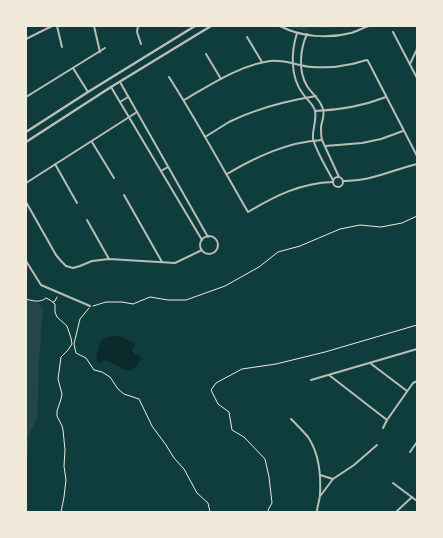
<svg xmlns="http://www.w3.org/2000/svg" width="443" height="538" font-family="Barlow,sans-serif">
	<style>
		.green { fill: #244646 }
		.water { fill: #0a2a2b }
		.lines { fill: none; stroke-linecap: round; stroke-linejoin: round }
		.path { stroke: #f1e9da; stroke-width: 1 }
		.minor { stroke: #b8beb3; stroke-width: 2 }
		.tertiary { stroke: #b8beb3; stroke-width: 2.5 }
	</style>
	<rect width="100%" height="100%" fill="#0f3d3e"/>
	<!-- green -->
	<g class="green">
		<polygon points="287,26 346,26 326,28 309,27 306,31"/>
		<polygon points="26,299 30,301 36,302 40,304 43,311 41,327 41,344 39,355 38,401 37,419 30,432 28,439 28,449 26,458"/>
	</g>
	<!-- water -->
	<path class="water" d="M107 337 120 336 135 344V346L132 349V351L134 352 133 354 139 355 141 358C140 362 138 365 134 368 125 376 116 362 107 361 104 360 101 362 98 364 94 357 99 347 101 340Z"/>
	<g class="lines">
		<!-- path -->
		<g class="path">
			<path d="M26 299C33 301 40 303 46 298L50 300 55 304V312L57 317 67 326 71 338 72 344 68 350 61 357 58 379 62 394 61 399 57 411V416L62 426 63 430 65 450 64 466 66 480 64 497 61 512"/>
			<polyline points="53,302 55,301 57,297"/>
			<polyline points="93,306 106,302 122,302 133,304 150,297 168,300 186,300 225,286 259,267 278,252 300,246 340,229 360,225 381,227 402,223 417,216"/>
			<polyline points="89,308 80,319 74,344 76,353 86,358 94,370 102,372 110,377 118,389 124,394 139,399 152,426 166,445 174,458 184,469 197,493 208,503 210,512"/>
			<polyline points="269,512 268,510 272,503 269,477 265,459 244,437 232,430 229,412 218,404 211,390 216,383 242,369 276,364 325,352 417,325"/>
		</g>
		<!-- minor -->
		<g class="minor">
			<polyline points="57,26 62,47"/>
			<polyline points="94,26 100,52"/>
			<polyline points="138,26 137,32 141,44"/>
			<path d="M280 26C301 37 328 39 351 33 357 31 363 28 369 26"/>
			<polyline points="393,32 417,78"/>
			<path d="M297 33C291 52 290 77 303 94 307 100 314 105 315 111 317 120 312 130 313 139 317 153 326 167 333 180"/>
			<path d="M307 34C300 49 298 71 307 86 312 94 320 99 323 109 325 115 322 121 321 127 321 132 321 136 322 140L339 177"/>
			<polyline points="247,37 262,62"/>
			<polyline points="26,39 52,26"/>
			<polyline points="206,54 221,79"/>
			<polyline points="410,64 417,49"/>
			<polyline points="73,68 88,92"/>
			<path d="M169 77C197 121 222 167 248 212 275 196 300 183 333 182"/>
			<polyline points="120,82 208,237"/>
			<polyline points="111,87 202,240"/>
			<polyline points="26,97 105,48"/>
			<path d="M184 100C210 85 240 65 270 61 285 59 298 66 312 67 326 68 339 67 352 64 357 63 362 61 367 60L368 61 417 156"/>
			<polyline points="120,102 128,97"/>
			<path d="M315 111C340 110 363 106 386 97"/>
			<path d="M205 137C213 132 221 127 229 122 257 108 286 101 316 96"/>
			<polyline points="92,142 114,178"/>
			<polyline points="325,146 362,143 381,139 403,131"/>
			<polyline points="55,164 77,203"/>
			<polyline points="161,171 168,167"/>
			<path d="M227 174C256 157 287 142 322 140"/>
			<circle cx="338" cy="182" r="5"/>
			<path d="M343 181C369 182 392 170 417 164"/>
			<polyline points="26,183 137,112"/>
			<polyline points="124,195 162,262"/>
			<polyline points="26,202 56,255 61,261 66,266 73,268 80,266 92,261 109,259 175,263 202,250"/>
			<polyline points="87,220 109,259"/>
			<circle cx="209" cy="245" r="9"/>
			<polyline points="26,261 41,285 90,306"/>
			<polyline points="370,363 407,391"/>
			<polyline points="329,375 387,420"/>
			<polyline points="311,380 417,349"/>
			<path d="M291 419C297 425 303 431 308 437 319 453 321 475 320 494 320 500 317 506 317 512"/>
			<polyline points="383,428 387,420 413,383 417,381"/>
			<polyline points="410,452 417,442"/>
			<polyline points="320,475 333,479"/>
			<polyline points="393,483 417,501"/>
			<polyline points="321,495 333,479 354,465 377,445"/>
			<polyline points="396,512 412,497"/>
		</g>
		<!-- tertiary -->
		<g class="tertiary">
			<polyline points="26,132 88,92 195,26"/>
			<polyline points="26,142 111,87 211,26"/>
		</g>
	</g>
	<!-- border -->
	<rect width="443" height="538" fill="none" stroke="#f1e9da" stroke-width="54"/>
</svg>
